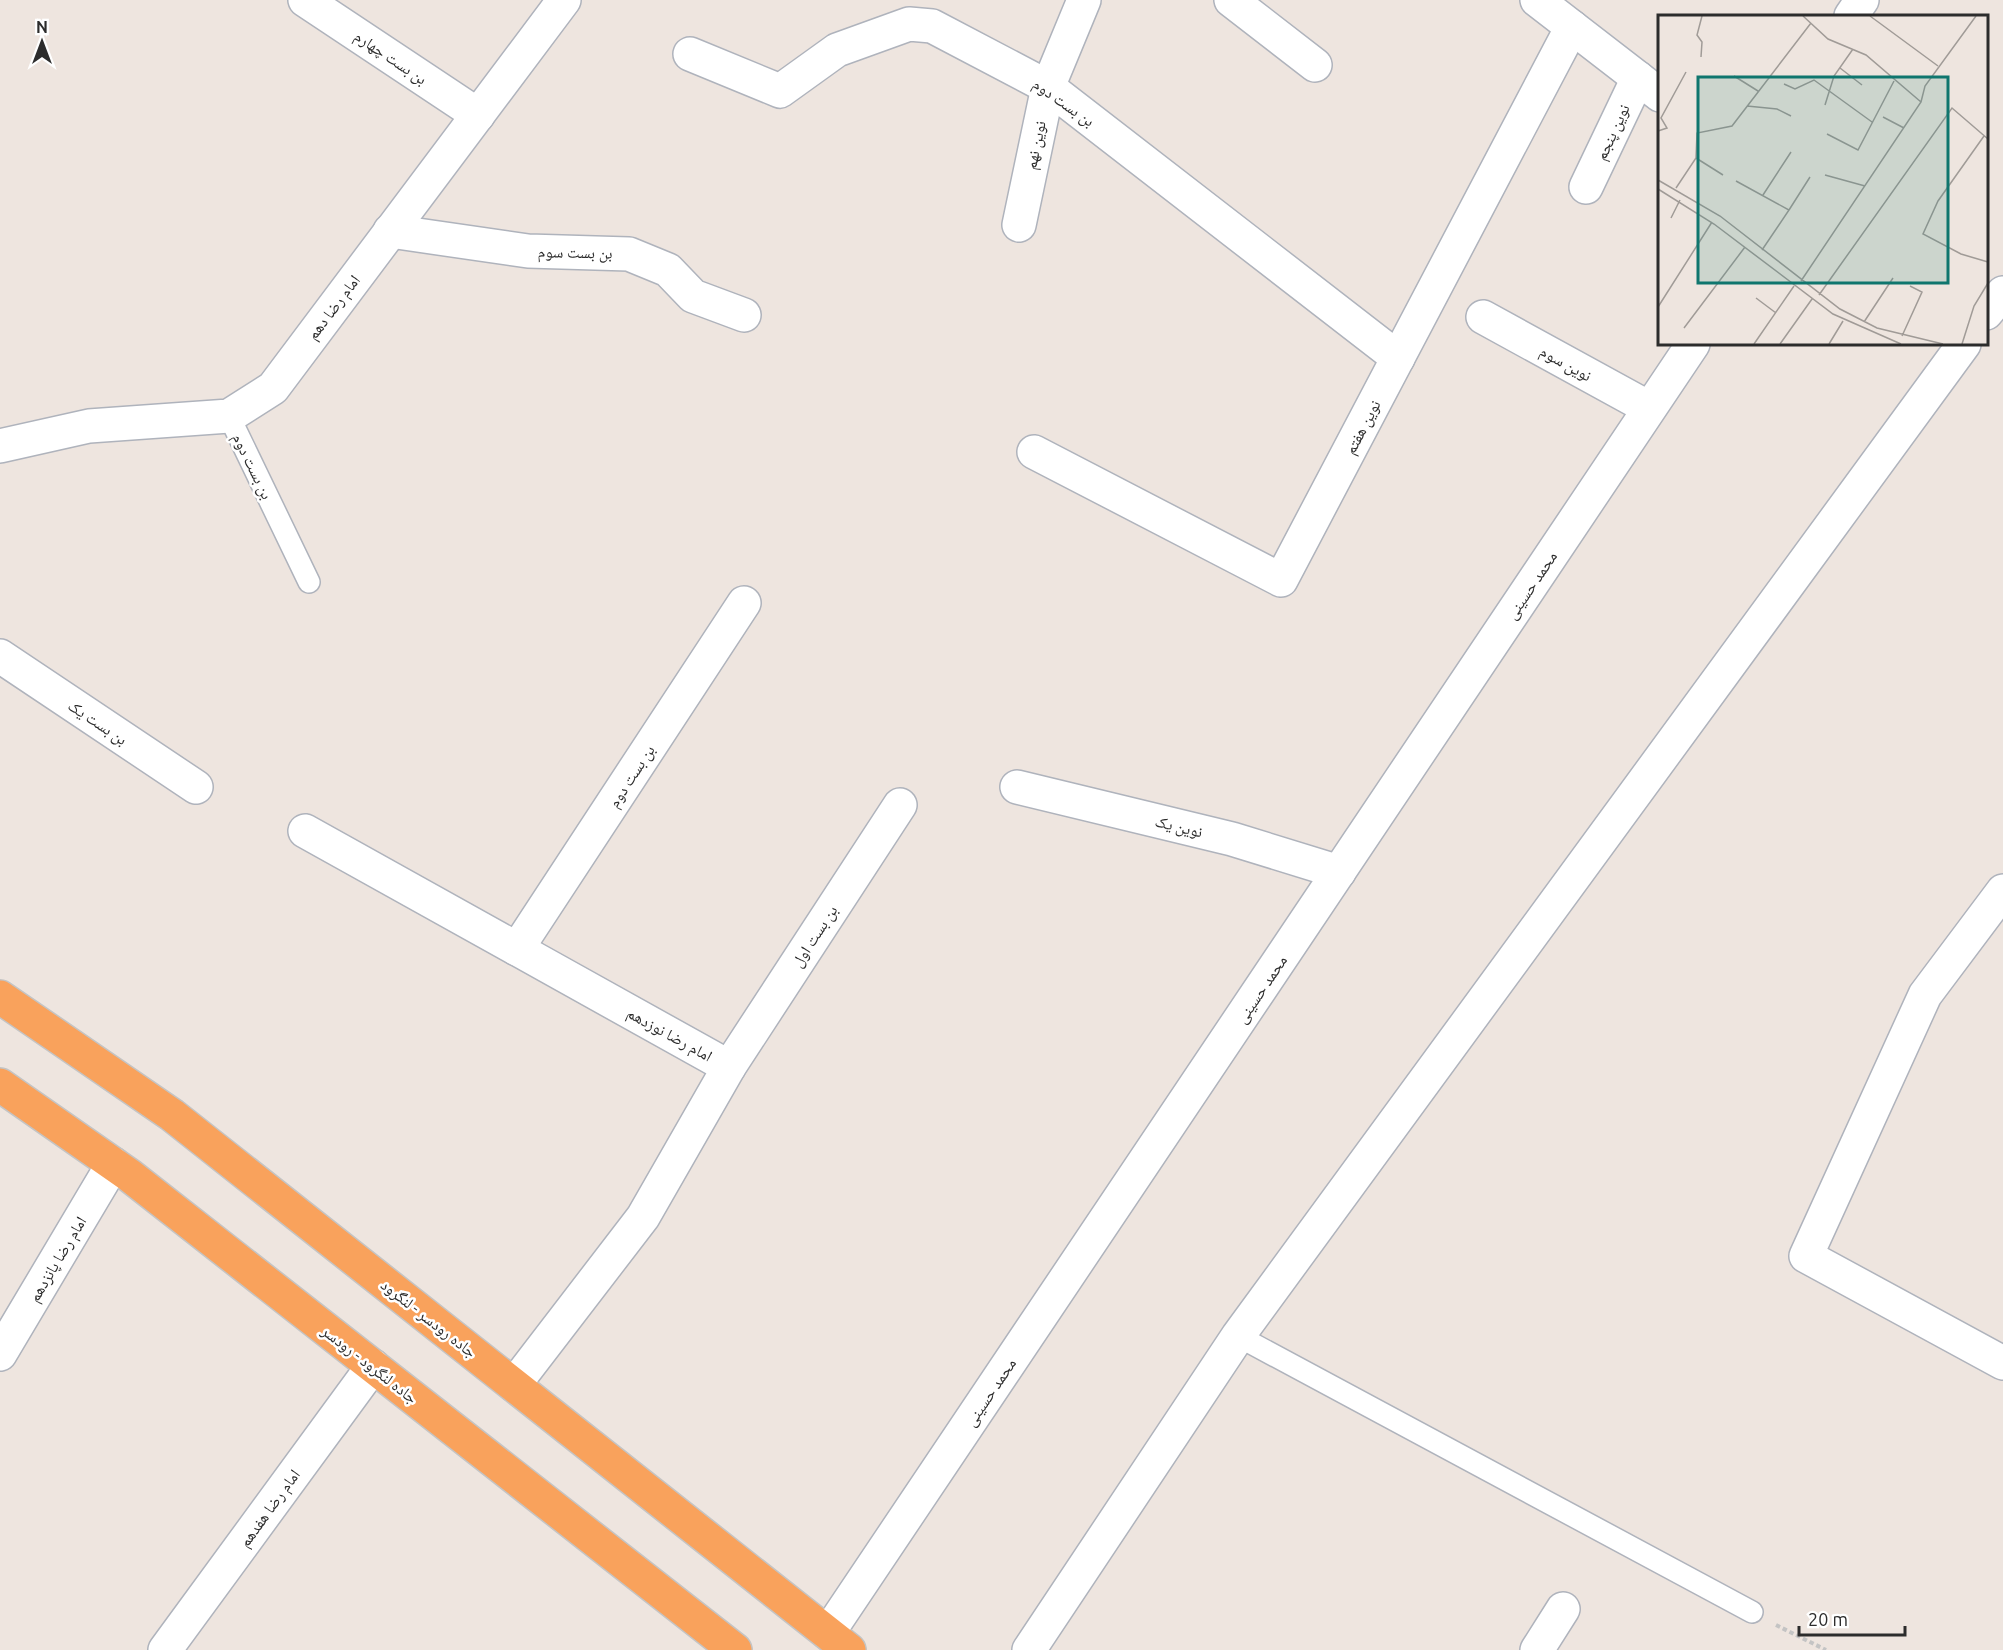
<svg xmlns="http://www.w3.org/2000/svg" width="2003" height="1650" font-family="Ubuntu,'Noto Naskh Arabic',sans-serif">
	<style>
		.lines { fill: none; stroke-linecap: round; stroke-linejoin: round }
		.service-casing { stroke: #afb3bc; stroke-width: 24 }
		.minor-casing { stroke: #afb3bc; stroke-width: 36 }
		.trunk-casing { stroke: #c4c4c4; stroke-width: 36 }
		.path { stroke: #c4c4c4; stroke-width: 4; stroke-dasharray: 4.5 3; stroke-linecap: butt }
		.service { stroke: #fff; stroke-width: 21 }
		.minor { stroke: #fff; stroke-width: 33 }
		.trunk { stroke: #f9a25c; stroke-width: 33 }
		.labels { text-anchor: middle; stroke-width: 5; stroke-linejoin: round; paint-order: stroke }
		.street-label { font-size: 16px; fill: #2c2c2c; stroke: #fff }
		.inset-road { fill: none; stroke: #a09b97; stroke-width: 1.5 }
		.view { fill: #0f766e; fill-opacity: 0.15; stroke: #0f766e; stroke-width: 3 }
		.inset-edge { fill: none; stroke: #2c2c2c; stroke-width: 3 }
	</style>
	<rect width="100%" height="100%" fill="#eee5df"/>
	<g class="lines">
		<defs>
			<g id="service">
				<polyline points="229,416 309,582"/>
				<polyline points="1238,1336 1752,1612"/>
			</g>
			<g id="minor">
				<polyline points="305,0 478,115"/>
				<polyline points="1231,0 1315,65"/>
				<polyline points="1537,0 1660,95"/>
				<polyline points="1851,16 1862,0"/>
				<polyline points="690,54 780,91 837,50 909,24 932,26 1048,87 1398,358"/>
				<polyline points="1586,187 1638,78"/>
				<polyline points="1019,225 1048,87 1084,0"/>
				<polyline points="390,231 528,251 629,254 668,270 693,296 744,315"/>
				<polyline points="1986,313 2003,293"/>
				<polyline points="1483,317 1649,408"/>
				<polyline points="0,446 89,426 229,416 273,388 564,0"/>
				<polyline points="1034,452 1281,580 1572,27"/>
				<polyline points="0,656 196,787"/>
				<polyline points="1017,787 1232,839 1339,872"/>
				<polyline points="305,831 729,1067 643,1217 514,1385"/>
				<polyline points="2003,891 1925,995 1806,1256 2003,1363"/>
				<polyline points="517,949 744,603"/>
				<polyline points="729,1067 900,805"/>
				<polyline points="0,1354 113,1164"/>
				<polyline points="828,1633 1693,344"/>
				<polyline points="165,1650 373,1366"/>
				<polyline points="1029,1650 1238,1336 1964,344"/>
				<polyline points="1537,1650 1563,1609"/>
			</g>
			<g id="trunk">
				<polyline points="0,997 172,1115 849,1650"/>
				<polyline points="0,1085 129,1175 735,1650"/>
			</g>
		</defs>
		<!-- service casing -->
		<use href="#service" class="service-casing"/>
		<!-- minor casing -->
		<use href="#minor" class="minor-casing"/>
		<!-- trunk casing -->
		<use href="#trunk" class="trunk-casing"/>
		<!-- path -->
		<polyline class="path" points="1776,1625 1826,1650"/>
		<!-- service -->
		<use href="#service" class="service"/>
		<!-- minor -->
		<use href="#minor" class="minor"/>
		<!-- trunk -->
		<use href="#trunk" class="trunk"/>
	</g>
	<g class="labels">
		<!-- street labels -->
		<g class="street-label">
			<text transform="translate(391 57) rotate(34)" y="6">بن بست چهارم</text>
			<text transform="translate(1064 102) rotate(35)" y="6">بن بست دوم</text>
			<text transform="translate(1612 132) rotate(-65)" y="6">نوین پنجم</text>
			<text transform="translate(1035 145) rotate(-78)" y="6">نوین نهم</text>
			<text transform="translate(575 252) rotate(1)" y="6">بن بست سوم</text>
			<text transform="translate(333 307) rotate(-53)" y="6">امام رضا دهم</text>
			<text transform="translate(1566 363) rotate(29)" y="6">نوین سوم</text>
			<text transform="translate(1362 427) rotate(-62)" y="6">نوین هفتم</text>
			<text transform="translate(253 466) rotate(64)" y="6">بن بست دوم</text>
			<text transform="translate(1531 585) rotate(-56)" y="6">محمد حسینی</text>
			<text transform="translate(98 722) rotate(34)" y="6">بن بست یک</text>
			<text transform="translate(631 776) rotate(-57)" y="6">بن بست دوم</text>
			<text transform="translate(1179 826) rotate(14)" y="6">نوین یک</text>
			<text transform="translate(814 936) rotate(-57)" y="6">بن بست اول</text>
			<text transform="translate(1261 989) rotate(-56)" y="6">محمد حسینی</text>
			<text transform="translate(670 1034) rotate(29)" y="6">امام رضا نوزدهم</text>
			<text transform="translate(57 1259) rotate(-59)" y="6">امام رضا پانزدهم</text>
			<text transform="translate(429 1318) rotate(38)" y="6">جاده رودسر - لنگرود</text>
			<text transform="translate(370 1364) rotate(38)" y="6">جاده لنگرود - رودسر</text>
			<text transform="translate(990 1392) rotate(-56)" y="6">محمد حسینی</text>
			<text transform="translate(269 1508) rotate(-54)" y="6">امام رضا هفدهم</text>
		</g>
	</g>
	<!-- overview -->
	<g transform="translate(1658 15)">
		<rect width="330" height="330" fill="#eee5df"/>
		<path class="inset-road" d="M145 1 170 24 208 40 263 87M212 1 280 51M43 42 44 27 39 20 44 1M182 53 204 70M76 61 100 76M126 69 137 74 156 65 214 107M167 90 176 61 195 34M89 91 119 94 133 101M225 102 246 113M0 116 9 113 3 103 28 57M169 119 200 135 236 66M326 121 280 186 265 219 303 239 330 247M38 143 65 160M167 160 207 171M0 165 62 201 182 294 219 313 285 329M78 166 131 195 104 235M18 173 38 143 39 118 74 111 153 8M0 174 56 209 175 299 243 329M105 180 133 137M131 195 152 162M13 203 22 185M143 266 263 87 267 71 318 1M161 280 294 93 330 124M98 283 118 298M0 292 54 207M206 307 235 263M26 313 87 232M244 321 264 277 252 271M96 329 136 271M122 329 154 284M171 329 185 306M304 329 316 291 330 268"/>
		<path class="view" d="M40 62H290V268H40Z"/>
		<rect width="330" height="330" class="inset-edge"/>
	</g>
	<!-- north arrow -->
	<g transform="translate(42 42)" stroke="#ffffff" stroke-width="4.5" paint-order="stroke">
	<path d="M0-4.5L10 22L0 15L-10 22Z" fill="#2c2c2c"/>
	<text y="-9" font-size="16" font-weight="bold" text-anchor="middle" fill="#2c2c2c">N</text>
	</g>
	<!-- scale -->
	<path d="M1799 1626v9h106v-9" fill="none" stroke="#2c2c2c" stroke-width="3"/>
	<text x="1808" y="1626" font-size="18" fill="#2c2c2c" stroke="#ffffff" stroke-width="4.5" paint-order="stroke">20 m</text>
</svg>
